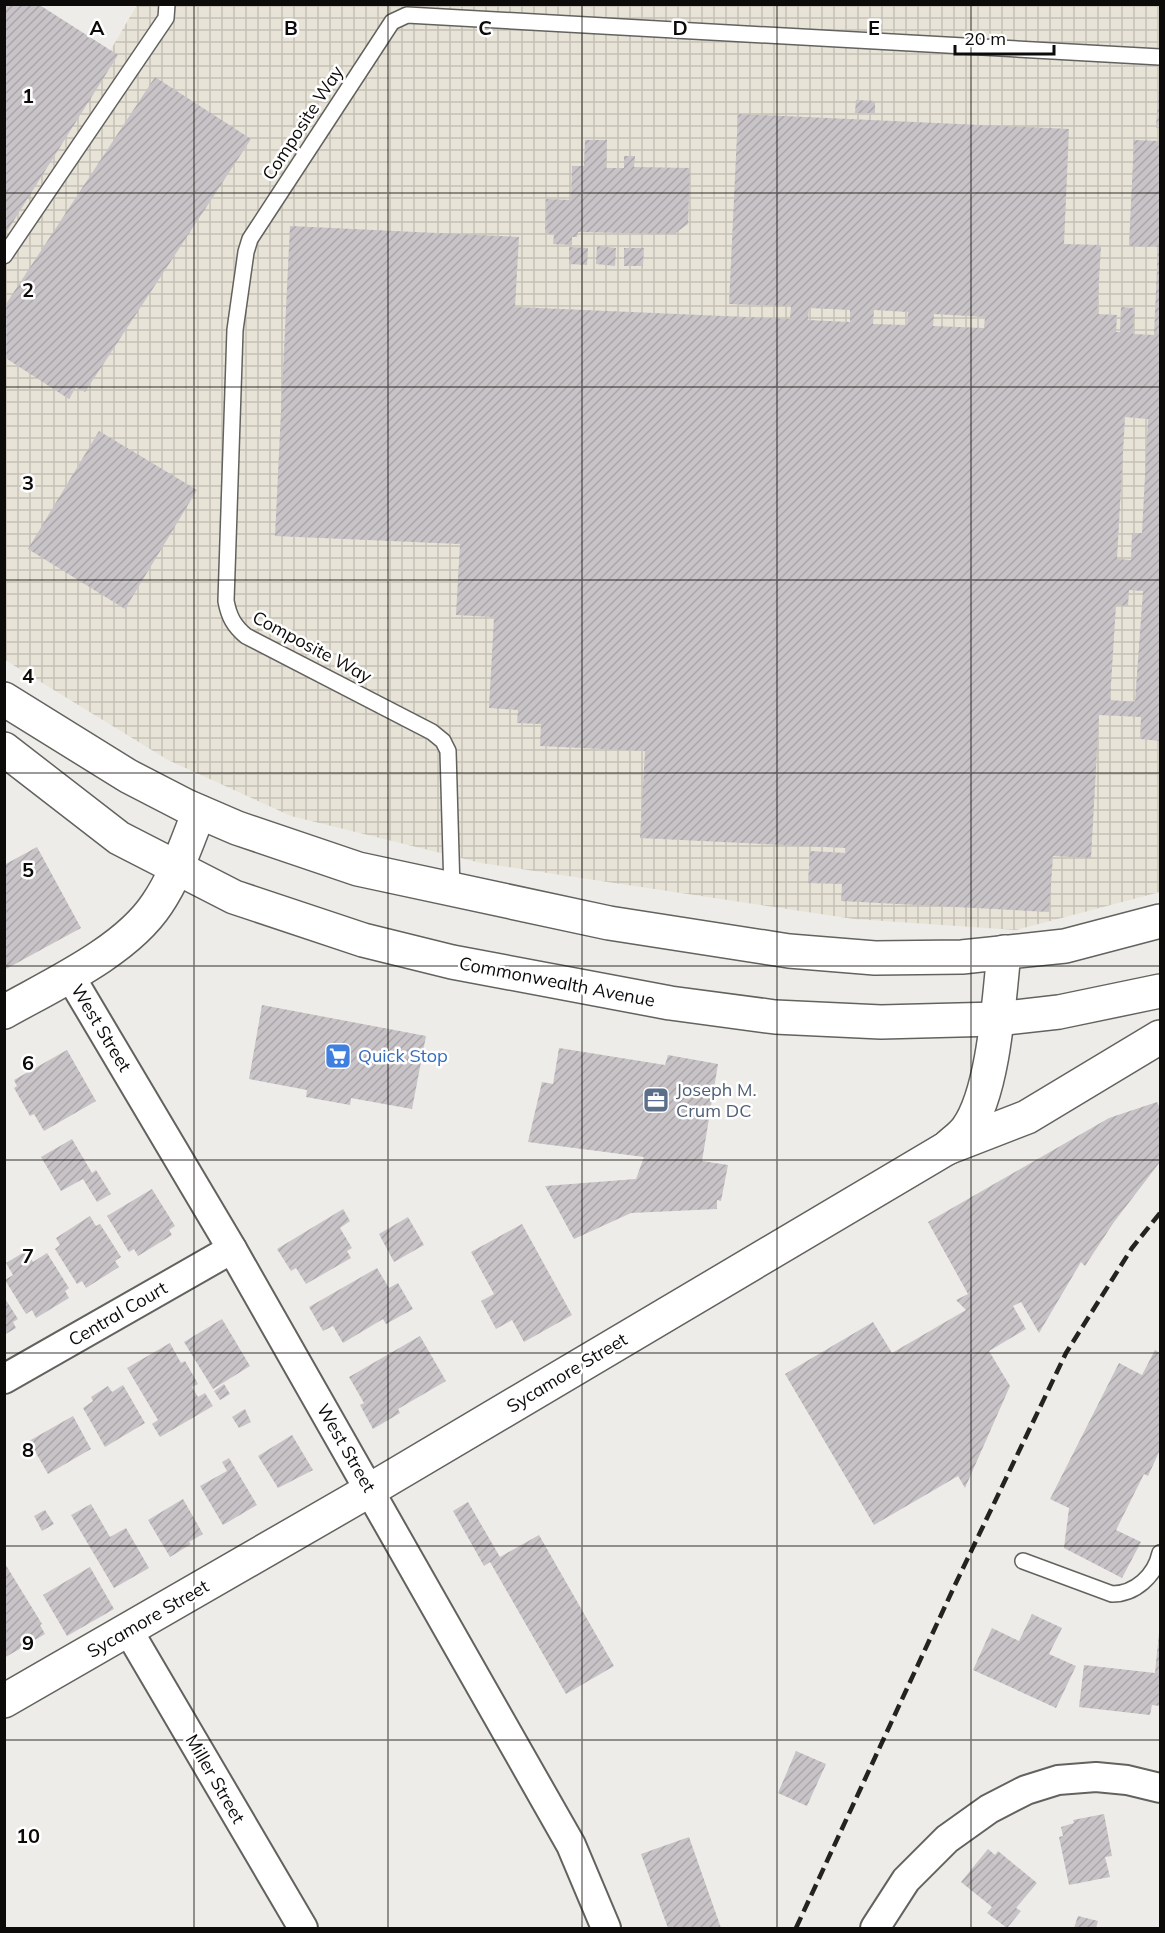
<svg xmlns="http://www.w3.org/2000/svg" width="1165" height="1933" font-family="Mulish,sans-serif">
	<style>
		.industrial { fill: url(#industrial-grid) }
		.building { fill: url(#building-hatch); fill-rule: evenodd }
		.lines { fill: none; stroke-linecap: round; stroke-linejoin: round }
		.service-casing { stroke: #63625e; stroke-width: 18 }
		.minor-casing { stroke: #63625e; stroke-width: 32 }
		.tertiary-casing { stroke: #63625e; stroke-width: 36 }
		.secondary-casing { stroke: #63625e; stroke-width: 36 }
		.trunk-casing { stroke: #63625e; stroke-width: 36 }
		.service { stroke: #fff; stroke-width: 15 }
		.minor { stroke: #fff; stroke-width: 28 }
		.tertiary { stroke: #fff; stroke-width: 33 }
		.secondary { stroke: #fff; stroke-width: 33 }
		.trunk { stroke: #fff; stroke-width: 33 }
		.rail { stroke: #242321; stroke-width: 4.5; stroke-dasharray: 12 6; stroke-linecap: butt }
		.grid { fill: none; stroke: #0c0b0a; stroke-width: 1.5; stroke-opacity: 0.55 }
		.labels { text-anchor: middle; stroke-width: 5; stroke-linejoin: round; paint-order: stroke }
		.street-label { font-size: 18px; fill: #0c0b0a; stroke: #fff }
		.shop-label { font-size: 18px; fill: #366cbe; stroke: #fff; text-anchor: start }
		.service-label { font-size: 18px; fill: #4e5e75; stroke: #fff; text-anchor: start }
		.grid-label { font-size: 20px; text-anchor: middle; font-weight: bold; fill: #0c0b0a; stroke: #fff; stroke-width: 5; stroke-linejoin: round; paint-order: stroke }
	</style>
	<defs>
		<pattern id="industrial-grid" width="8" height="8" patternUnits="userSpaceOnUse" patternTransform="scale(1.5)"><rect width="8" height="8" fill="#e7e3d7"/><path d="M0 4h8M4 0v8" fill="none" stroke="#c5c1b7"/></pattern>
		<pattern id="building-hatch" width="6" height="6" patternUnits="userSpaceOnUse" patternTransform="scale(1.5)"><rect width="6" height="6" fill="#c8c3c6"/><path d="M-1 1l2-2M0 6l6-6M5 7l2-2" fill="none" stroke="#aba6a9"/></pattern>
	</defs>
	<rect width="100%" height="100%" fill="#eeece8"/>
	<!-- industrial -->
	<polygon class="industrial" points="137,5 1160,5 1160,892 1016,930 854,919 481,863 291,816 168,760 5,660 5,229"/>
	<!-- building -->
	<g class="building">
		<polygon points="4,4 38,4 118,55 4,236"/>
		<polygon points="155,77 251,139 85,392 76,387 69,399 4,357 4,307"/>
		<polygon points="1159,87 1160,87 1160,128 1156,128"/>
		<polygon points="856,100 875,101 875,113 855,113"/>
		<path d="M738 114 1069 129 1064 244 1101 245 1097 314 1117 315 1116 332H1120L1121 307 1135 308 1133 334 1154 335 1158 247 1129 246 1134 140 1160 141V741L1140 739 1141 717 1099 715 1091 858 1053 856 1049 912 841 901 842 884 808 883 810 851 846 853V848L640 838 645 751 540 746 541 724 517 723 518 710 489 708 494 617 456 615 460 544 275 536 290 226 519 237 515 307 790 319 791 306 729 304ZM809 308 850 310V322L808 320ZM874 310 908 312 907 325 873 324ZM934 314 985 317 984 328 933 326ZM1125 417 1148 419 1142 533H1132L1131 560 1117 559ZM1129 590 1143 591 1135 702 1110 700 1116 605 1128 606Z"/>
		<polygon points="585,140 607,140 606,168 624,168 624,156 635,156 634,167 690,168 688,224 674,234 578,232 577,237 572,237 572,245 553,244 554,234 545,233 546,199 571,200 572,166 584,166"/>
		<polygon points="597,246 616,248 615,266 596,264"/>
		<polygon points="569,247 588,248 587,265 569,264"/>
		<polygon points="624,248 644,248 643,266 624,266"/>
		<polygon points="99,431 197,490 125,609 28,549"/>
		<polygon points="37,847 81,928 4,970 4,865"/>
		<polygon points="262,1005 426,1036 412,1109 351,1098 350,1105 306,1097 307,1090 249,1079"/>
		<polygon points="559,1048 665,1065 668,1055 718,1064 702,1161 728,1165 721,1201 717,1200 717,1209 631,1213 574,1239 545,1186 636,1179 644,1157 528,1142 542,1082 553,1084"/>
		<polygon points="67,1050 96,1101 44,1131 34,1114 30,1116 14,1088 17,1086 14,1080"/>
		<polygon points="1157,1102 1160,1108 1160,1162 1114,1222 1085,1266 1081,1262 1039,1333 1021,1302 1013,1306 1026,1329 989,1351 1010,1386 965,1488 958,1476 874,1525 785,1374 873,1322 892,1353 966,1310 956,1300 968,1294 928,1222 1109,1118"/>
		<polygon points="72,1139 92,1173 96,1170 111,1194 97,1202 83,1179 61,1191 41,1157"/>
		<polygon points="152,1189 175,1226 169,1230 172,1235 138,1256 134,1249 129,1252 107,1216"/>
		<polygon points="343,1209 350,1221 340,1228 352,1248 347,1251 351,1258 306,1284 296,1268 291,1271 277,1249"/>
		<polygon points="90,1216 96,1226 100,1224 121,1257 115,1261 119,1267 86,1288 82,1281 77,1284 55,1249 60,1245 56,1238"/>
		<polygon points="408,1217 424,1245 394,1262 379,1234"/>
		<polygon points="522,1224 572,1315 524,1342 512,1320 496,1329 481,1301 494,1294 471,1252"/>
		<polygon points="26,1251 33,1262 47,1253 69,1288 65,1291 69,1298 36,1318 32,1310 26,1314 5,1280 13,1275 6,1263"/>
		<polygon points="377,1268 389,1288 398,1283 413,1309 386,1324 383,1319 343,1343 333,1326 323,1331 309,1307"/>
		<polygon points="4,1297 18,1319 13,1322 16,1328 4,1335"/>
		<polygon points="222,1319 250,1366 213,1389 184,1342"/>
		<polygon points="420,1336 446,1381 398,1409 400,1413 373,1429 360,1405 364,1403 349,1377"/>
		<polygon points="170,1343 181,1363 185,1361 198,1384 192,1387 198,1397 205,1393 213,1406 160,1437 152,1424 158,1420 127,1368"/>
		<polygon points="1155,1350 1160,1353 1160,1450 1148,1476 1144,1474 1116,1530 1141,1542 1122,1578 1064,1548 1069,1508 1050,1499 1119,1363 1142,1375"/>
		<polygon points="224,1384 230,1394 220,1400 214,1391"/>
		<polygon points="123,1385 145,1423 105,1447 83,1408 93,1401 91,1397 108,1386 112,1392"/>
		<polygon points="245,1409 251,1422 239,1428 232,1417"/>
		<polygon points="73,1416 91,1449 48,1474 29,1441"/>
		<polygon points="292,1435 313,1470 278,1488 258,1456"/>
		<polygon points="229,1458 257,1505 223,1525 200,1486 227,1471 222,1462"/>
		<polygon points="183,1499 203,1534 189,1542 191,1544 170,1557 148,1520"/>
		<polygon points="468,1502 500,1557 539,1535 614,1666 566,1694 490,1562 484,1566 453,1511"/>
		<polygon points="91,1504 110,1537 126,1528 149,1568 114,1588 71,1515"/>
		<polygon points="45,1510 54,1524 42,1531 34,1516"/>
		<polygon points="4,1562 42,1624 40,1625 45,1634 4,1658"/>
		<polygon points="90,1567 114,1609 67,1636 43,1595"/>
		<polygon points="1032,1614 1062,1628 1049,1654 1076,1666 1056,1708 973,1670 992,1628 1019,1641"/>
		<polygon points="1159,1633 1160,1633 1160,1706 1152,1705 1150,1715 1079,1707 1084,1665 1155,1673"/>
		<polygon points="796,1751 826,1764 807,1806 778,1793"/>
		<polygon points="1104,1814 1112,1856 1105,1857 1110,1877 1069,1885 1059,1837 1063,1836 1061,1827 1074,1823 1073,1820"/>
		<polygon points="689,1837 721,1928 668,1928 641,1854"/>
		<polygon points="988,1849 995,1855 998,1851 1037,1883 1016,1908 1021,1911 1007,1928 987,1913 992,1907 961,1882"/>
		<polygon points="1078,1916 1098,1921 1096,1928 1074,1928"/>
	</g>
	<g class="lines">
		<defs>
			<g id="service">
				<polyline points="4,256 166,18 167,4"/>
				<path d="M452 890 448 751 443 741 432 732 246 636C234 626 229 617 226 601L235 330 246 252 250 239 392 22 407 15 1160 57"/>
				<path d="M1023 1561 1112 1594C1135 1594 1155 1576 1160 1553"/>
			</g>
			<g id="minor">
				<polyline points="70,976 232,1249 571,1845 606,1928"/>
				<polyline points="4,1379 232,1249"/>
				<polyline points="128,1630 303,1928"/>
				<polyline points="875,1928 906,1880 947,1839 989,1809 1026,1790 1058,1780 1096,1777 1127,1780 1160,1788"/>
			</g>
			<path id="tertiary" d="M4 1701 370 1490 947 1148C953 1142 962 1136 967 1129 994 1092 999 999 1004 952"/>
			<path id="secondary" d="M4 1012C54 984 126 951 157 904 176 876 187 842 199 812"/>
			<g id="trunk">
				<polyline points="4,699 128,776 186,806 237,828 358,869 609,923 789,951 875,958 962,957 1065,946 1160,921"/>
				<polyline points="4,749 119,838 234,897 363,940 452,962 670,1003 775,1017 881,1022 997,1019 1059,1012 1160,991"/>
				<polyline points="947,1148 1027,1117 1160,1037"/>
			</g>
		</defs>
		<!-- service casing -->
		<use href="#service" class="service-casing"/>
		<!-- minor casing -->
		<use href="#minor" class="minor-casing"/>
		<!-- tertiary casing -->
		<use href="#tertiary" class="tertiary-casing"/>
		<!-- secondary casing -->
		<use href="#secondary" class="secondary-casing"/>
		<!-- trunk casing -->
		<use href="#trunk" class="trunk-casing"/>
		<!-- service -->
		<use href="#service" class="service"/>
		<!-- minor -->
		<use href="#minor" class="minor"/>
		<!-- tertiary -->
		<use href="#tertiary" class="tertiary"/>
		<!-- secondary -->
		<use href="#secondary" class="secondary"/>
		<!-- trunk -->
		<use href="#trunk" class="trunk"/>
		<!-- rail -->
		<polyline class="rail" points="796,1928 954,1587 1066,1353 1132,1248 1160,1213"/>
	</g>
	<!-- grid -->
	<path class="grid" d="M194 4V1928M388 4V1928M582 4V1928M777 4V1928M971 4V1928M4 193H1160M4 387H1160M4 580H1160M4 773H1160M4 966H1160M4 1160H1160M4 1353H1160M4 1546H1160M4 1740H1160"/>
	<!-- icons -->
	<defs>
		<symbol id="supermarket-square" viewBox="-11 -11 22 22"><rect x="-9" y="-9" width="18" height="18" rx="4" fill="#3f7fe0" stroke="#fff"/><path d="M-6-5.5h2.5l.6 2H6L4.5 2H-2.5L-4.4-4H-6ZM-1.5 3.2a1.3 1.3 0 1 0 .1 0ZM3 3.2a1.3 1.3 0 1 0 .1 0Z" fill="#fff"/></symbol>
		<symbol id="office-square" viewBox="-11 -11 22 22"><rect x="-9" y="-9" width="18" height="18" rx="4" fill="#5c6f8a" stroke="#fff"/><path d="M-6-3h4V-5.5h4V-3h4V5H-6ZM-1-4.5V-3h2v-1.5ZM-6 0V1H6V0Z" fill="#fff"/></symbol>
	</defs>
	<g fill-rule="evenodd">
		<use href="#supermarket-square" x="323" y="1041" width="30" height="30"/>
		<use href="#office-square" x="641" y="1085" width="30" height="30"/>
	</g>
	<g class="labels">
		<!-- street labels -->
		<g class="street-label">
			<text transform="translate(303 123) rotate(-57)" y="6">Composite Way</text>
			<text transform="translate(312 647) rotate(28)" y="6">Composite Way</text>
			<text transform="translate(557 982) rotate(11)" y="6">Commonwealth Avenue</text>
			<text transform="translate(101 1028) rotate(59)" y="6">West Street</text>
			<text transform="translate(118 1314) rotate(-30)" y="6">Central Court</text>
			<text transform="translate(567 1373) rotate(-31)" y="6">Sycamore Street</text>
			<text transform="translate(346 1448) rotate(60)" y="6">West Street</text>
			<text transform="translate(148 1619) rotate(-30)" y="6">Sycamore Street</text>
			<text transform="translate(215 1779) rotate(60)" y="6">Miller Street</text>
		</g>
		<!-- shop labels -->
		<g class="shop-label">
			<text x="358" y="1062">Quick Stop</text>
		</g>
		<!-- service labels -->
		<g class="service-label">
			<text x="676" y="1096">Joseph M.<tspan x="676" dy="21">Crum DC</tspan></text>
		</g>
	</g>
	<g class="grid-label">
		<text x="97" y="35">A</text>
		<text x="291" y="35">B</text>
		<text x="485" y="35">C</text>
		<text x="680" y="35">D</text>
		<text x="874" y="35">E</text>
		<text x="28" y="103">1</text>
		<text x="28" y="297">2</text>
		<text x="28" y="490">3</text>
		<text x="28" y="683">4</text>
		<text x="28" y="877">5</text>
		<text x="28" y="1070">6</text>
		<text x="28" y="1263">7</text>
		<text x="28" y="1457">8</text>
		<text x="28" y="1650">9</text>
		<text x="28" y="1843">10</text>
	</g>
	<!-- border -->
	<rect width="1165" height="1933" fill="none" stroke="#0c0b0a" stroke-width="12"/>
	<!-- scale -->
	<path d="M955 45v9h99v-9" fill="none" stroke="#0c0b0a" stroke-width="3"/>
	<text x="964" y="45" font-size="18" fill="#0c0b0a" stroke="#ffffff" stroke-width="4.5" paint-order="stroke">20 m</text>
</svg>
